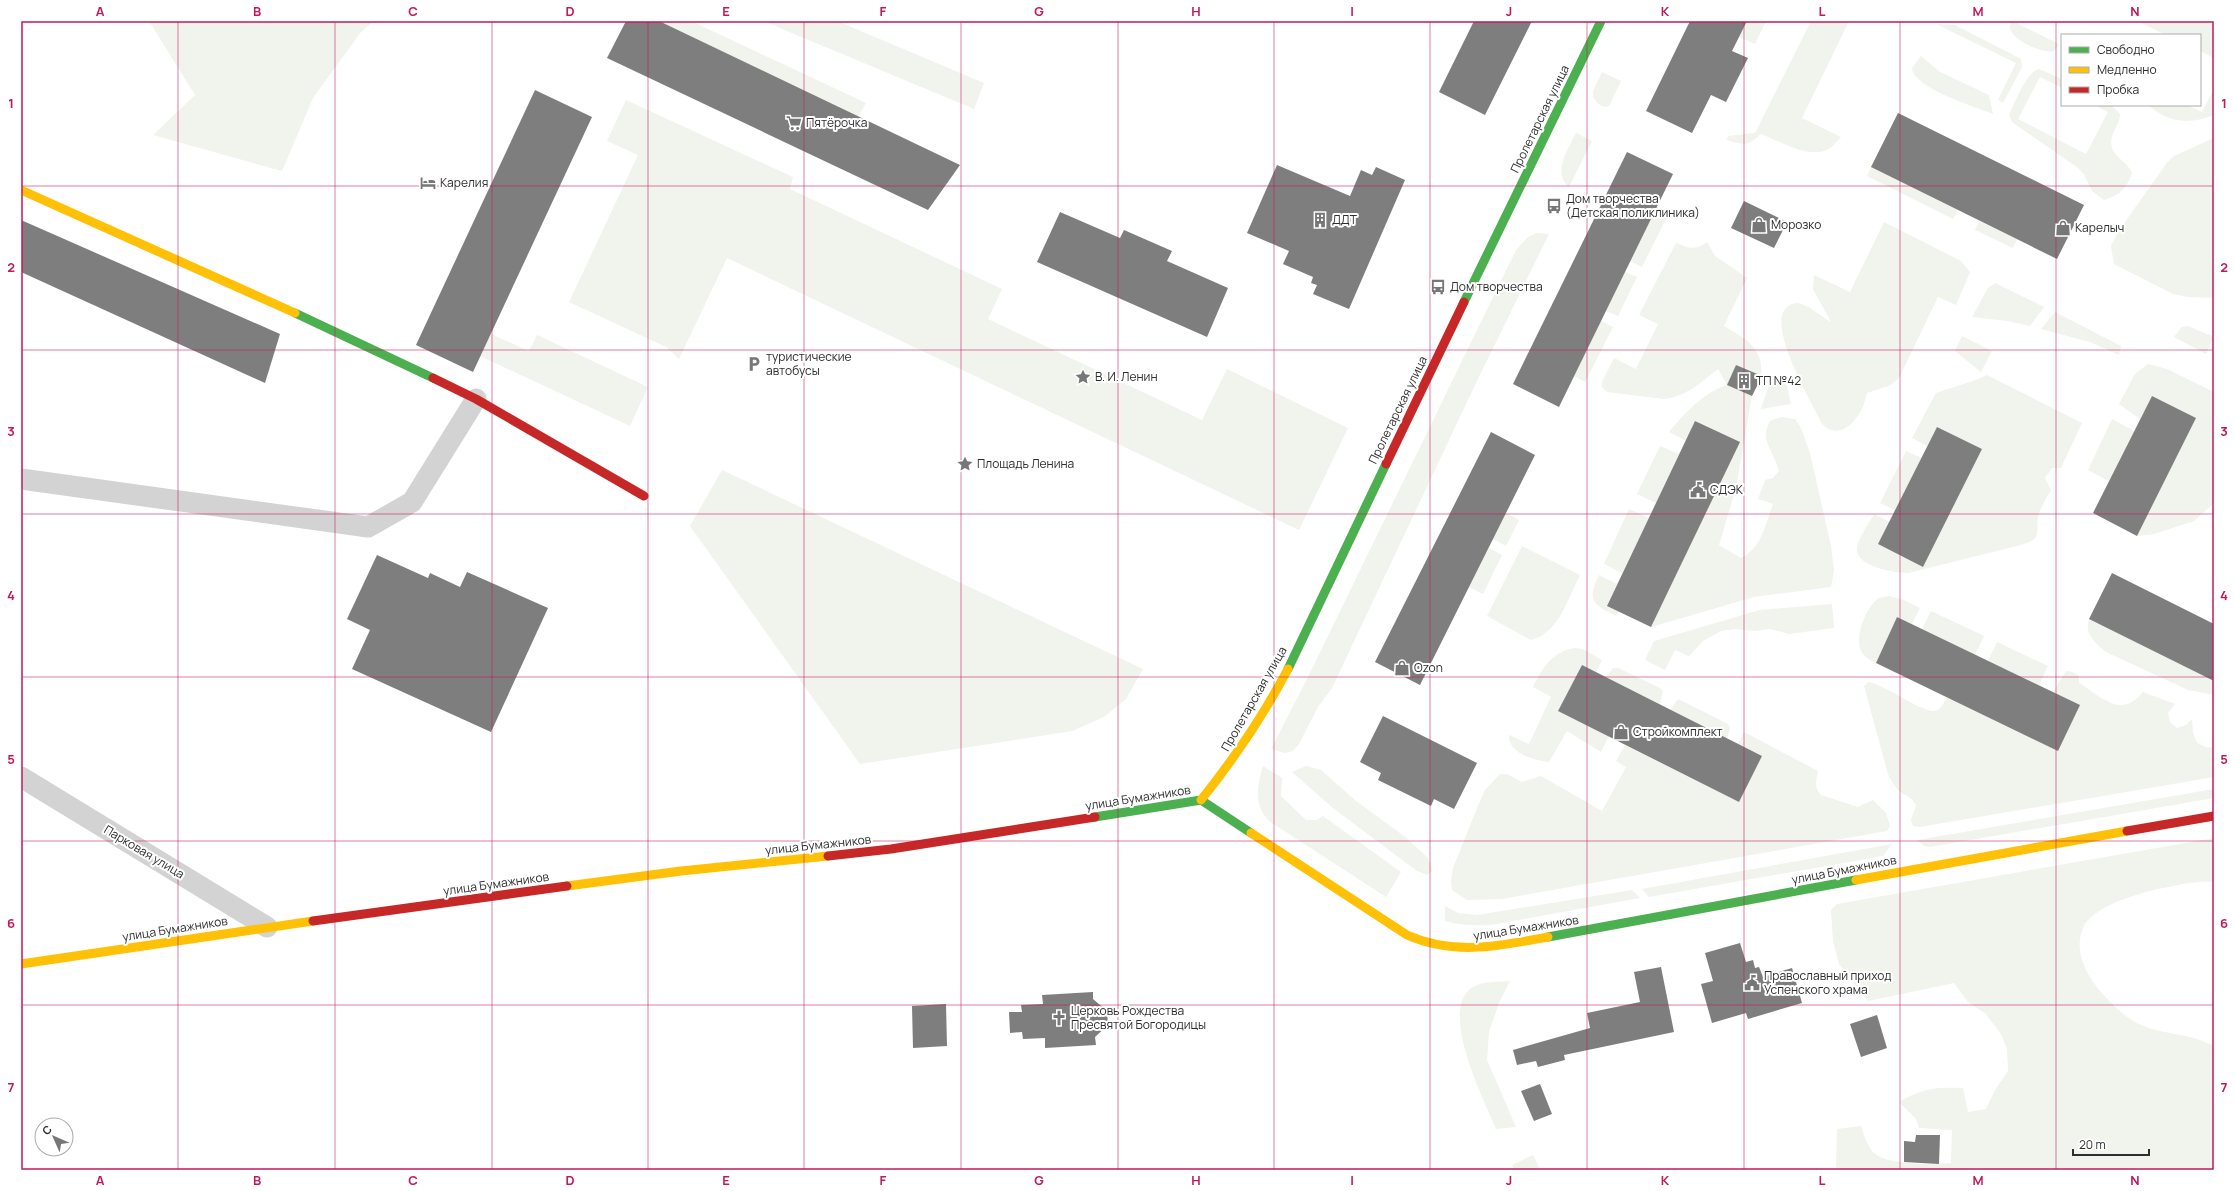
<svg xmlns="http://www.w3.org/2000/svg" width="2235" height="1191" font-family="Manrope,sans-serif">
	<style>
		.green { fill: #f1f3ed }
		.building { fill: #7e7e7e }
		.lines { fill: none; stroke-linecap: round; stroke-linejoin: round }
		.street { stroke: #d3d3d3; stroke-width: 21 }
		.fast { stroke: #4caf50; stroke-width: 9 }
		.slow { stroke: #ffc107; stroke-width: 9 }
		.jam { stroke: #c62828; stroke-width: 9 }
		.grid { fill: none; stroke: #c2185b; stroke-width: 1; stroke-opacity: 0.55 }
		.labels { text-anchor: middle; stroke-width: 4; stroke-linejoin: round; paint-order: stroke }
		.street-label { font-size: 12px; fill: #2e2e2e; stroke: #fff }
		.poi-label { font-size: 12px; fill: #2e2e2e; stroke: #fff; text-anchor: start }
		.neatline { fill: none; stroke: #c2185b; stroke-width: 1.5 }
		.grid-label { font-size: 13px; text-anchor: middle; font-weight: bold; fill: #c2185b }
	</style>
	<rect width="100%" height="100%" fill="#fff"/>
	<!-- green -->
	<g class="green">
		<polygon points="149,21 374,21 361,32 313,98 282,171 153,135 195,95"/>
		<polygon points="659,21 691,21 866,103 858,117"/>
		<polygon points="763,21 837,21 984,83 974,109"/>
		<polygon points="1747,21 1766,21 1755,44 1739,37"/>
		<path d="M1811 21H1849L1802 118 1841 137C1838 140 1834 145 1830 148 1811 161 1780 141 1761 134 1747 147 1744 145 1727 140L1728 136 1755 133Z"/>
		<path d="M2012 21 2059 44 2055 51C2043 55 2000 36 2012 21Z"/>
		<polygon points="2137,21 2214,21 2214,58 2200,51 2200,35 2166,35"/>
		<polygon points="1936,24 1955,25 2021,59 2022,67 2003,103 1998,100 2016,63"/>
		<path d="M1921 56 1940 72 1989 95 1993 114C1976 107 1913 88 1912 68Z"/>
		<path d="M2039 69 2062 79V88L2040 77 2018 119 2086 154 2108 112 2095 105 2112 106 2120 114C2120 127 2105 137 2114 152 2119 160 2128 163 2132 173 2127 188 2119 196 2104 200L2092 191 2084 174 2078 168 2012 122 2009 115C2015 103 2026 72 2039 69Z"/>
		<path d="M1602 72 1621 81 1609 106C1602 109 1597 103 1593 97V91Z"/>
		<path d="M2214 89V115C2189 125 2168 123 2148 105H2187L2202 112Z"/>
		<polygon points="626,100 793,177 790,189 1002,289 988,319 1202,420 1227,369 1348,428 1299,530 727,258 679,359 666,347 569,302 638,155 607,141"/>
		<path d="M1576 133 1592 141 1569 187C1552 173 1568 149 1576 133Z"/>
		<polygon points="2214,138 2214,298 2188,297 2173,294 2114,264 2111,246 2118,232 2166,164 2174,156"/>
		<polygon points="1871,167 1958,210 1953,219 1867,176"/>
		<polygon points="1657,207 1669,213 1642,267 1630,261"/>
		<polygon points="1979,221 2017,239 2013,248 1975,230"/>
		<path d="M1884 222 1961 261 1970 272 1956 305 1938 297 1899 378 1891 385 1867 393C1865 400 1863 409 1859 414 1849 430 1833 438 1821 422 1813 404 1754 307 1797 303 1804 302 1824 318 1831 322L1813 289 1814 275 1850 292Z"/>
		<polygon points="1537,233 1549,234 1475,385 1332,688 1318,707 1299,744 1293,751 1285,753 1271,749 1308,677 1516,250 1528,237"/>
		<path d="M1707 242 1715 256 1747 278 1724 326C1746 339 1764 348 1761 376L1736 365 1727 385 1752 396 1736 488 1719 545 1741 558C1762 548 1765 525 1773 504L1758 499 1765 480 1773 478 1779 471C1774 451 1759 441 1770 421L1781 417 1795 419 1801 428 1810 453 1831 546 1834 570 1831 587 1754 597 1651 627 1739 442 1695 421 1686 441 1669 432C1684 414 1704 392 1727 385L1718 369C1701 382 1686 397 1664 399L1607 392 1602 387V382L1614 358 1636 369 1658 324 1639 315 1676 243C1688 248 1695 251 1707 242Z"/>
		<polygon points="1625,272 1637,277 1618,316 1606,311"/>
		<polygon points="1995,283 2044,307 2030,326 2008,321 1972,317 1988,288"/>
		<polygon points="2055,312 2121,346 2119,355 2090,342 2041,329"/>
		<polygon points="1601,321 1613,327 1585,382 1574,376"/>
		<polygon points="2188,326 2214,337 2206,354 2174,337 2182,327"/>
		<polygon points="491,334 529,351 537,335 648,387 630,426 480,356"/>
		<polygon points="1962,336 1992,351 1981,372 1955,351"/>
		<polygon points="2148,364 2167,369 2214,392 2214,503 2194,521 2154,534 2137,536 2196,418 2152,396 2140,419 2119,404 2135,374"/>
		<polygon points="1774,375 1780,376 1787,386 1791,404 1761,409 1771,379"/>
		<path d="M1987 375 2082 423 2061 468H2052L2045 478 2051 490C2047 497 2042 505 2039 513 2034 531 2045 538 2021 545L1908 573C1895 573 1855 567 1857 548 1858 537 1869 524 1874 514L1890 522 1878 544 1923 567 1982 449 1937 427 1927 446 1912 438 1936 393 1973 381Z"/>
		<polygon points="2112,419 2134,431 2109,481 2088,470"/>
		<polygon points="1660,446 1679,454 1656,503 1637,494"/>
		<polygon points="1906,451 1922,458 1895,510 1880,503"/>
		<polygon points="722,470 1143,669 1126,699 1104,717 1072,731 860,764 690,526"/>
		<polygon points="1629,509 1649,518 1622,573 1604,564"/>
		<polygon points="1506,513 1519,520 1506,546 1493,539"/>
		<path d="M1522 546 1580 575C1568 598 1559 633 1531 640L1487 616Z"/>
		<polygon points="1489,548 1502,555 1483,594 1469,587"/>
		<path d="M1599 575 1617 584 1607 605 1619 611 1616 616C1592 604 1587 600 1599 575Z"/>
		<path d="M1889 596 1902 599 1920 608 1912 624 1897 617 1876 663C1871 661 1866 658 1863 654 1852 641 1866 606 1879 598 1882 597 1886 597 1889 596Z"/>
		<polygon points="1832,604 1834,628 1789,634 1770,629 1755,631 1735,629 1721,631 1703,641 1689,656 1675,650 1665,670 1645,660 1654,641 1760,610"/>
		<polygon points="1931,611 1984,636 1975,655 1922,629"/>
		<path d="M2089 619 2214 681V695L2188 690 2106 652C2095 643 2084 634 2089 619Z"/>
		<polygon points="1997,642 2048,666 2039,685 1988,661"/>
		<path d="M1575 648 1583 649 1602 660 1596 672 1582 665 1558 711 1609 736 1601 752 1567 731 1549 762C1535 760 1508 754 1509 735L1529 744 1551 697 1533 687C1542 668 1553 651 1575 648Z"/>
		<polygon points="1613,668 1618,668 1660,688 1663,691 1660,704 1606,677"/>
		<path d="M2066 671 2073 672 2079 676V683C2103 698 2121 719 2143 692L2175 704 2168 713 2170 722 2177 728 2186 725 2192 719 2193 733 2197 743 2206 747 2214 748V777L1920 827 1913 826 1911 820 1916 805C1912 798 1909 797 1902 793 1895 789 1892 781 1888 774L1864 686 1868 682C1886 685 1920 712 1935 711 1941 710 1944 702 1947 697L2053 692Z"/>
		<polygon points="1678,699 1728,724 1730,728 1727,739 1670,710"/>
		<path d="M1744 732 1818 771C1816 781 1814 788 1821 795L1858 807 1873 800 1886 813 1890 826 1887 831 1502 899 1467 900 1452 890 1451 881 1453 868 1479 803 1485 790 1500 774H1507L1522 782 1541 776 1602 811 1626 767 1616 761 1625 745 1739 802 1762 756 1738 744Z"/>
		<path d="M1263 766 1282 778 1281 796 1306 820H1317L1323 816 1401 872 1386 897 1269 821C1253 804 1257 787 1263 766Z"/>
		<polygon points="1306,766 1321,770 1356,801 1404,836 1427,857 1431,864 1432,871 1427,875 1417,871 1333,808 1292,772"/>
		<polygon points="2214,789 2214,798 1930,847 1924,846 1917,840"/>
		<path d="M2214 838V882C2197 880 2180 885 2163 888 2142 892 2097 905 2085 924 2066 958 2101 996 2126 1016 2146 1032 2171 1032 2194 1038 2201 1040 2208 1043 2214 1046V1170H1836L1837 1129 1861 1126C1864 1135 1867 1145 1873 1152 1885 1166 1933 1164 1951 1163L1952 1130 1919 1128 1916 1119 1899 1102C1922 1088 1936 1087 1963 1088L1968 1112 1986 1109 1995 1090 2008 1071 2007 1049 2001 1034 1985 1013 1968 1002 1954 983 1868 1001 1839 964 1833 941 1831 910 1837 904Z"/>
		<polygon points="1892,844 1883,856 1649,897 1642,889"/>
		<path d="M1632 890 1640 898 1497 924C1479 926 1462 926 1445 921V906L1458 913 1477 915Z"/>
		<path d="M1510 981 1499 1003 1489 1032 1487 1060 1516 1127 1496 1129C1485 1101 1431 998 1480 984 1489 981 1501 982 1510 981Z"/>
		<polygon points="1533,1155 1540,1170 1515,1170 1512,1165"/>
	</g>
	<!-- building -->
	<g class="building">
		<polygon points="626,21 659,21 960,165 928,210 607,58"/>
		<polygon points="1474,21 1532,21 1485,115 1439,92"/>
		<polygon points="1690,21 1747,21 1732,51 1748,58 1726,102 1711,95 1692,133 1646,111"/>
		<polygon points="535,90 592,117 473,372 416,345"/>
		<polygon points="1898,113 2084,205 2057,259 1871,167"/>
		<polygon points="1627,152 1673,174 1559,407 1513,384"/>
		<polygon points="1277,165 1350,196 1361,170 1372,175 1376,167 1405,180 1349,309 1313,294 1317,285 1311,283 1313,277 1283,264 1289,251 1247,233"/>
		<polygon points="1744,201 1787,222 1774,248 1731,228"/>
		<polygon points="1060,212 1120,238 1124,230 1172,251 1167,261 1228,288 1207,337 1037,262"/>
		<polygon points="21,220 280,334 265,383 21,272"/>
		<polygon points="1736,365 1762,376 1752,396 1727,385"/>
		<polygon points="2152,396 2196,418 2137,536 2093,513"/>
		<polygon points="1695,421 1740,442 1651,627 1607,606"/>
		<polygon points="1937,427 1982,449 1923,567 1878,544"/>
		<polygon points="1491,432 1535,455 1420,685 1375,662"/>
		<polygon points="377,555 428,578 430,573 460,587 467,572 548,608 491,732 352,669 370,630 347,619"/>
		<polygon points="2112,573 2214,624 2214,681 2089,619"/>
		<polygon points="1897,617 2080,705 2058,751 1876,663"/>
		<polygon points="1582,665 1762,756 1739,802 1558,711"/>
		<polygon points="1383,716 1477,763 1454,809 1434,799 1431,806 1378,780 1381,773 1360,762"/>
		<polygon points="1740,943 1746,962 1753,960 1755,968 1759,967 1763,977 1792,968 1802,1003 1748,1019 1746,1013 1712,1023 1701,984 1713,981 1705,953"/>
		<polygon points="1661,967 1674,1032 1564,1055 1565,1060 1538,1067 1536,1061 1517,1065 1513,1050 1590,1028 1587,1013 1640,1002 1634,972"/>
		<polygon points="1093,992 1093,999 1107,1011 1108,1025 1095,1037 1096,1045 1045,1048 1045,1038 1023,1039 1022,1032 1010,1033 1009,1012 1022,1012 1021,1005 1043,1004 1042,995"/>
		<polygon points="946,1004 947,1046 913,1048 912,1006"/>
		<polygon points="1877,1015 1887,1048 1861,1057 1850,1024"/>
		<polygon points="1540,1084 1552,1114 1534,1121 1521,1091"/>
		<polygon points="1916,1135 1940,1135 1939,1164 1904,1162 1904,1141 1915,1142"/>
	</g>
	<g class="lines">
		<!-- street -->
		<g class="street">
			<polyline points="21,479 368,527 412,502 476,399"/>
			<polyline points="21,777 267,927"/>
		</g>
		<!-- fast -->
		<g class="fast">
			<polyline points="1464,302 1601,21"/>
			<polyline points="295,313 433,378"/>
			<polyline points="1288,669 1386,464"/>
			<polyline points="1095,817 1201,800 1251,833"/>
			<polyline points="1548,937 1856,880"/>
		</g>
		<!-- slow -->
		<g class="slow">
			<polyline points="21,190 295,313"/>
			<path d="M1201 800C1234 759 1263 716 1288 669"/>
			<path d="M1251 833 1407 935C1454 956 1500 946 1548 937"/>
			<polyline points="1856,880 2127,831"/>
			<polyline points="567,886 681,871 828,856"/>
			<polyline points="21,964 313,921"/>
		</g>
		<!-- jam -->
		<g class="jam">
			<polyline points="433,378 476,399 644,496"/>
			<polyline points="1386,464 1464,302"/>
			<polyline points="2127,831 2214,816"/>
			<polyline points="828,856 891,849 1095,817"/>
			<polyline points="313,921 567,886"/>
		</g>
	</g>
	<!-- grid -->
	<path class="grid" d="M178 21V1170M335 21V1170M492 21V1170M648 21V1170M804 21V1170M961 21V1170M1118 21V1170M1274 21V1170M1430 21V1170M1587 21V1170M1744 21V1170M1900 21V1170M2056 21V1170M21 186H2214M21 350H2214M21 514H2214M21 677H2214M21 841H2214M21 1005H2214"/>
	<!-- icons -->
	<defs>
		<symbol id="supermarket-bare" viewBox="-9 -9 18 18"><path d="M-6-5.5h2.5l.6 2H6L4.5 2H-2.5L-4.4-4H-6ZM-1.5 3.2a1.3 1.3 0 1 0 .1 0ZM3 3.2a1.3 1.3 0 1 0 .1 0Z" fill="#777" stroke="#fff" stroke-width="2.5" paint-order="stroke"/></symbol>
		<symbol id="hotel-bare" viewBox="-9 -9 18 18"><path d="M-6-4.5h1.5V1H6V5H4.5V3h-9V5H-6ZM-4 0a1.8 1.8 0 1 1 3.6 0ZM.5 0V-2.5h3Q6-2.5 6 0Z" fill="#777" stroke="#fff" stroke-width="2.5" paint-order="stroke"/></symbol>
		<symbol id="bus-bare" viewBox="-9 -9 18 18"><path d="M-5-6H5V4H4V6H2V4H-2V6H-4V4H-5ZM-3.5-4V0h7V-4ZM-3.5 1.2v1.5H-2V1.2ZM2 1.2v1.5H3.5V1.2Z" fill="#777" stroke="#fff" stroke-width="2.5" paint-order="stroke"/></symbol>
		<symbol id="building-bare" viewBox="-9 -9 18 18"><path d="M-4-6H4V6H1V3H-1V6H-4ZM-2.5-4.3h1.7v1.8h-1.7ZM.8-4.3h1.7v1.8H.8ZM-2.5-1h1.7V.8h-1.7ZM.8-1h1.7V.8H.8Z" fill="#777" stroke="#fff" stroke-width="2.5" paint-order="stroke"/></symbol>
		<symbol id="shop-bare" viewBox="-9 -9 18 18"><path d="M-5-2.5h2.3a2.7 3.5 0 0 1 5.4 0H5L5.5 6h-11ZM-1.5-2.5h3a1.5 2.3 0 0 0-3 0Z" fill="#777" stroke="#fff" stroke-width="2.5" paint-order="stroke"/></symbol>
		<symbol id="parking-bare" viewBox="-9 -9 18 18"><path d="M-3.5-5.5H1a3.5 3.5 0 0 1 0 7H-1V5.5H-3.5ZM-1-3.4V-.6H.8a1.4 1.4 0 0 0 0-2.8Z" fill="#777" stroke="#fff" stroke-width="2.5" paint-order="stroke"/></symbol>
		<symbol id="sight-bare" viewBox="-9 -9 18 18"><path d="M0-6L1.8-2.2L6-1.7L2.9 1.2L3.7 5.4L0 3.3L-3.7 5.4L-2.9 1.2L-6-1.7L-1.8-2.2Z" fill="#777" stroke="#fff" stroke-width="2.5" paint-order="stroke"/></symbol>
		<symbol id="civic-bare" viewBox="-9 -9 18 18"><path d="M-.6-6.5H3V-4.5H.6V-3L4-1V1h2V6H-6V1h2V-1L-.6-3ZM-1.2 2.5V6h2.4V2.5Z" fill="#777" stroke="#fff" stroke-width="2.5" paint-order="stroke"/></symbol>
		<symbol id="church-bare" viewBox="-9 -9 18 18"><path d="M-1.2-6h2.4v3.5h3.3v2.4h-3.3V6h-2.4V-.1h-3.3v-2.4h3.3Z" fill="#777" stroke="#fff" stroke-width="2.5" paint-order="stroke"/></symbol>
	</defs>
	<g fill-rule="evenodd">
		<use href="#supermarket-bare" x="783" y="112" width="22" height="22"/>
		<use href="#hotel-bare" x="417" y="172" width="22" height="22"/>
		<use href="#bus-bare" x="1543" y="195" width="22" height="22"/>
		<use href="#building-bare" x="1309" y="209" width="22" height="22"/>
		<use href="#shop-bare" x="1748" y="214" width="22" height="22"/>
		<use href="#shop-bare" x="2052" y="217" width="22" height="22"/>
		<use href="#bus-bare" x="1427" y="276" width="22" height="22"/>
		<use href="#parking-bare" x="743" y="353" width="22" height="22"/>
		<use href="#sight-bare" x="1072" y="366" width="22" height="22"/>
		<use href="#building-bare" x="1733" y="370" width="22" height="22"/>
		<use href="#sight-bare" x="954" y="453" width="22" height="22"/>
		<use href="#civic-bare" x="1687" y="479" width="22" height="22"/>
		<use href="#shop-bare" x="1391" y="657" width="22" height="22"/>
		<use href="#shop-bare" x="1610" y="721" width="22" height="22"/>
		<use href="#civic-bare" x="1741" y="972" width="22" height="22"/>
		<use href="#church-bare" x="1048" y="1007" width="22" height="22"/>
	</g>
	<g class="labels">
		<!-- street labels -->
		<g class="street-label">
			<text transform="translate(1540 119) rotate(-64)" y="4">Пролетарская улица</text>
			<text transform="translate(1398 410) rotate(-64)" y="4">Пролетарская улица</text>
			<text transform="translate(1254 699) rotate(-60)" y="4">Пролетарская улица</text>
			<text transform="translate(1138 798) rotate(-9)" y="4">улица Бумажников</text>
			<text transform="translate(818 845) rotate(-6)" y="4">улица Бумажников</text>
			<text transform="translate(144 852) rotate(31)" y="4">Парковая улица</text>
			<text transform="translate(1844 870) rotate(-11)" y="4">улица Бумажников</text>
			<text transform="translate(496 884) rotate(-8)" y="4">улица Бумажников</text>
			<text transform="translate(1526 928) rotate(-9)" y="4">улица Бумажников</text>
			<text transform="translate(175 929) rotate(-9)" y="4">улица Бумажников</text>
		</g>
		<!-- poi labels -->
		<g class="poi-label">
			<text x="806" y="127">Пятёрочка</text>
			<text x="440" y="187">Карелия</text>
			<text x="1566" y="203">Дом творчества<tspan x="1566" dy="14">(Детская поликлиника)</tspan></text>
			<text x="1332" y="224">ДДТ</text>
			<text x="1771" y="229">Морозко</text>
			<text x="2075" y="232">Карелыч</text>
			<text x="1450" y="291">Дом творчества</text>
			<text x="766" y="361">туристические<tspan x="766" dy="14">автобусы</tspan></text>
			<text x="1095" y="381">В. И. Ленин</text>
			<text x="1756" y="385">ТП №42</text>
			<text x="977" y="468">Площадь Ленина</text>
			<text x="1710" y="494">СДЭК</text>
			<text x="1414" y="672">Ozon</text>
			<text x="1633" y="736">Стройкомплект</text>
			<text x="1764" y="980">Православный приход<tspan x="1764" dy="14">Успенского храма</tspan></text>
			<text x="1071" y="1015">Церковь Рождества<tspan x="1071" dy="14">Пресвятой Богородицы</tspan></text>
		</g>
	</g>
	<!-- border -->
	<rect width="2235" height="1191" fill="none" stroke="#ffffff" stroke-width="44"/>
	<!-- legend -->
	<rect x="2061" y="34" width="140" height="72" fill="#ffffff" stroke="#ababab"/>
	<rect x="2069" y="47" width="20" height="6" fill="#4caf50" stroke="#ababab"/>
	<text x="2097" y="54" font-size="12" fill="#2e2e2e">Свободно</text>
	<rect x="2069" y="67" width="20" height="6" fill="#ffc107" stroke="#ababab"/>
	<text x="2097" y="74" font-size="12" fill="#2e2e2e">Медленно</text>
	<rect x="2069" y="87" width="20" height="6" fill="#c62828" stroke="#ababab"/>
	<text x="2097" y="94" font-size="12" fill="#2e2e2e">Пробка</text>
	<!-- north arrow -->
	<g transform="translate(54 1137) rotate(315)"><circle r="19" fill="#ffffff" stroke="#ababab"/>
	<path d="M0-3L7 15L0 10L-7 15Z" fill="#777777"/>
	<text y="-6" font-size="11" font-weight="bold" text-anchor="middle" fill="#2e2e2e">С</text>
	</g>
	<!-- scale -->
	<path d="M2073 1149v6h76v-6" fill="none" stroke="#2e2e2e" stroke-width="2"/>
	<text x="2079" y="1149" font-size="12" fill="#2e2e2e" stroke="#ffffff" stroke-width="3" paint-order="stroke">20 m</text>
	<rect x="22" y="22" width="2191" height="1147" class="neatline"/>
	<g class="grid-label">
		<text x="100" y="16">A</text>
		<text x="257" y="16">B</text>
		<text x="413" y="16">C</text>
		<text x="570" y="16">D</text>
		<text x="726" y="16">E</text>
		<text x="883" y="16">F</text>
		<text x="1039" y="16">G</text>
		<text x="1196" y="16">H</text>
		<text x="1352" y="16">I</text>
		<text x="1509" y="16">J</text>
		<text x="1665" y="16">K</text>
		<text x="1822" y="16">L</text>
		<text x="1978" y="16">M</text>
		<text x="2135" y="16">N</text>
		<text x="11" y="108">1</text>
		<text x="2224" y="108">1</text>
		<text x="11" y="272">2</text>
		<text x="2224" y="272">2</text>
		<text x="11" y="436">3</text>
		<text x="2224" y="436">3</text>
		<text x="11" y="600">4</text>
		<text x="2224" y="600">4</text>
		<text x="11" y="764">5</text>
		<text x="2224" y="764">5</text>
		<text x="11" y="928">6</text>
		<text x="2224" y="928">6</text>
		<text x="11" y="1092">7</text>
		<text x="2224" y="1092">7</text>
		<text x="100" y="1185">A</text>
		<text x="257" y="1185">B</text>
		<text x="413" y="1185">C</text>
		<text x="570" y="1185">D</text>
		<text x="726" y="1185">E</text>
		<text x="883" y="1185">F</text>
		<text x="1039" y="1185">G</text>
		<text x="1196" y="1185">H</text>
		<text x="1352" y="1185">I</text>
		<text x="1509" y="1185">J</text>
		<text x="1665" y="1185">K</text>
		<text x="1822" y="1185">L</text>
		<text x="1978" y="1185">M</text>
		<text x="2135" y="1185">N</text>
	</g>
</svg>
